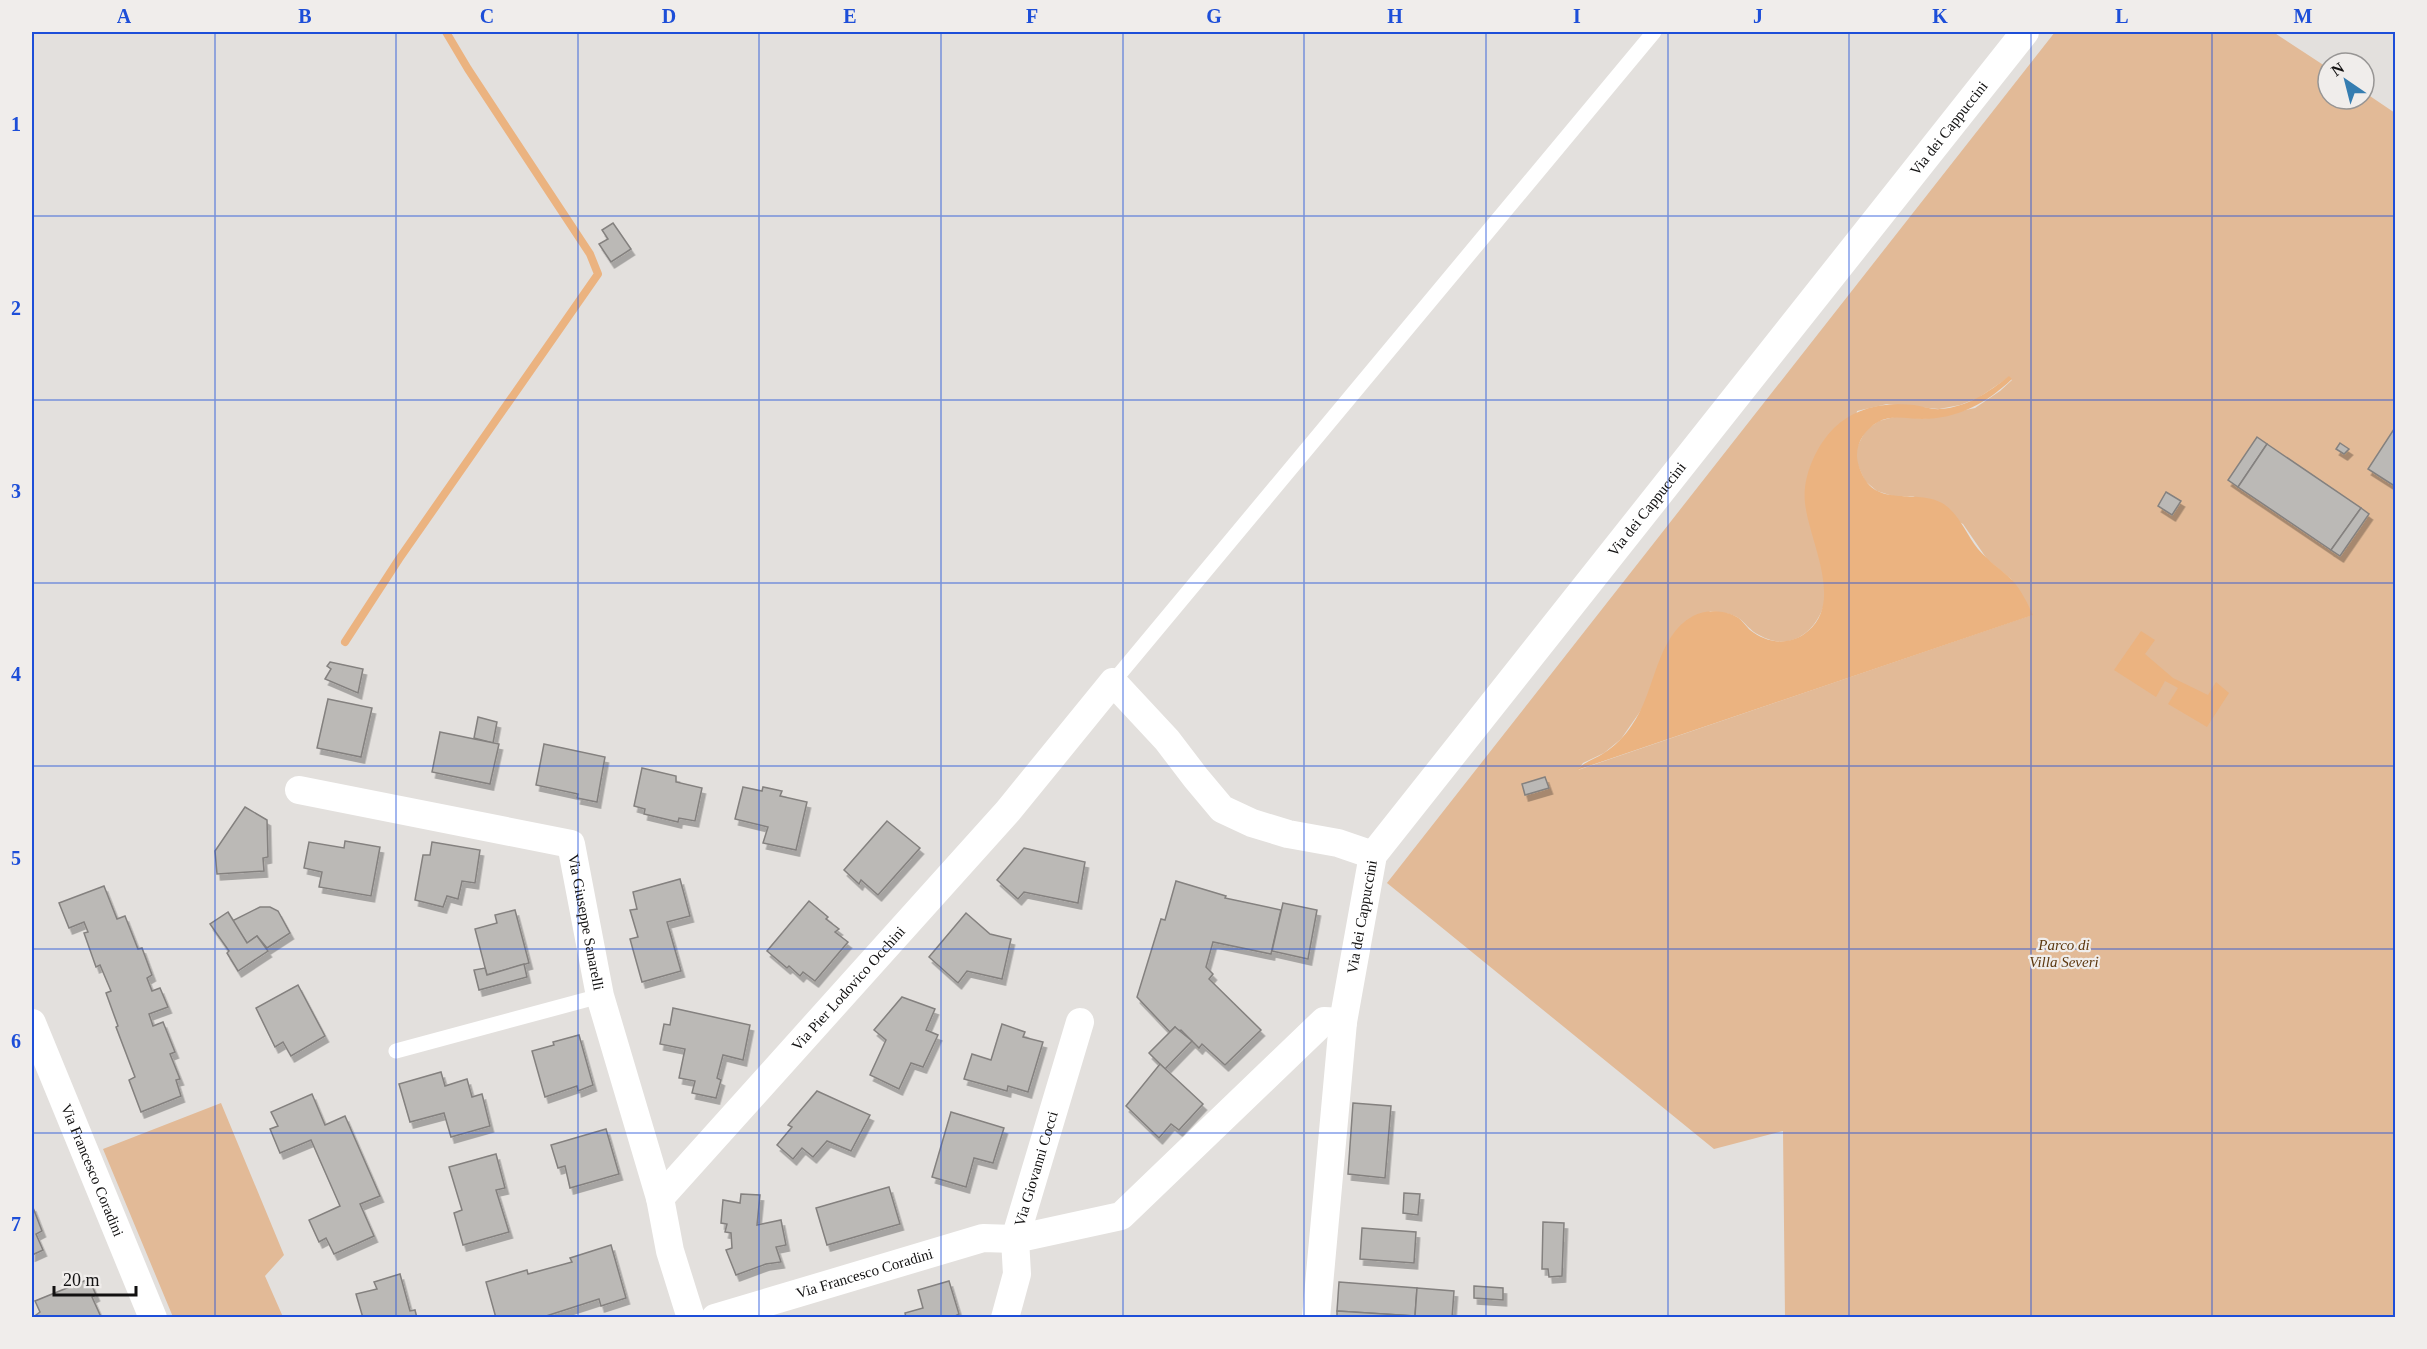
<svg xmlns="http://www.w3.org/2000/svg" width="2427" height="1349" font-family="'Times New Roman',serif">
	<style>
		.green { fill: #e2ba97; fill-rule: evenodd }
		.water { fill: #ebb380 }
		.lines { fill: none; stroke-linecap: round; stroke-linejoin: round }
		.stream { stroke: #ebb380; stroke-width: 8 }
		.building { fill: #bbb9b6; stroke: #84817f; stroke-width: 1.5; filter: url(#shadow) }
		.service { stroke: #fff; stroke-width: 15 }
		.minor { stroke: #fff; stroke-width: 28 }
		.grid { fill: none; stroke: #1d4ed8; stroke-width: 1.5; stroke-opacity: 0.55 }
		.labels { text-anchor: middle; stroke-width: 4.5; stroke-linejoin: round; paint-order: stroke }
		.street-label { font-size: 15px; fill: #121111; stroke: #f0edeb }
		.park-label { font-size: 15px; font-style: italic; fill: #5c3810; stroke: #f0edeb }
		.neatline { fill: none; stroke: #1d4ed8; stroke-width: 2 }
		.grid-label { font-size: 20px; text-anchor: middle; font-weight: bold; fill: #1d4ed8 }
	</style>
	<defs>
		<filter id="shadow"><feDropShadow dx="3.5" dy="6" stdDeviation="0" flood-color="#0004"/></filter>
	</defs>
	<rect width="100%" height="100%" fill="#e3e0dd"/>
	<!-- green -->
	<g class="green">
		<path d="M2055 32H2273L2328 68V99H2364V92L2395 113V1317H1785L1783 1131 1714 1149 1387 883ZM2009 377 2012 380 2000 391 1975 408 1923 419 1898 416 1879 421 1866 430 1857 447V463L1865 481 1877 491 1893 496H1913L1963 524 1987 559 2011 579 2032 615 1578 770 1583 763 1604 753 1621 739 1710 611C1718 612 1730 613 1737 617 1745 622 1750 631 1759 635 1789 652 1814 634 1824 605L1857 411 1887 404 1939 409 1960 405 1978 398Z"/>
		<polygon points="221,1103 284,1255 265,1276 283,1317 173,1317 103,1149"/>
	</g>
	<!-- water -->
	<g class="water">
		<path d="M2009 376 2012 379C1987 403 1957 419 1922 419 1907 419 1892 414 1878 422 1866 429 1857 441 1857 455 1857 463 1860 469 1863 476 1878 507 1917 489 1942 503 1959 513 1966 534 1978 549 1988 561 2001 569 2012 580 2021 590 2027 602 2033 615L1577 770C1585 761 1594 760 1604 753 1615 746 1625 736 1632 725 1656 692 1655 637 1693 616 1705 609 1725 610 1737 617 1742 620 1746 626 1750 630 1767 644 1791 646 1808 631 1844 601 1809 541 1805 503 1802 477 1816 446 1834 428 1856 407 1884 402 1914 405 1922 406 1932 410 1941 409 1967 407 1989 392 2009 376Z"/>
		<polygon points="2141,631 2155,640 2145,654 2173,678 2208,695 2216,682 2229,693 2207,727 2168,704 2178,688 2165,681 2156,697 2114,670"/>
	</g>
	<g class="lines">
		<!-- stream -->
		<polyline class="stream" points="345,642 399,559 598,274 590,254 468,69 446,32"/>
	</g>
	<!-- building -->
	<g class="building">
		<polygon points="613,223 631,249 611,262 599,244 608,239 602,230"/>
		<polygon points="2396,426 2396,482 2393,485 2368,469"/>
		<polygon points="2257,437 2267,444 2238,487 2228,480"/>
		<polygon points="2340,443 2349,449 2344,454 2336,449"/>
		<polygon points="2267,444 2361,508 2331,550 2238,487"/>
		<polygon points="2166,492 2181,501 2172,515 2158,506"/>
		<polygon points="2361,508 2369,514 2340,556 2331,550"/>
		<polygon points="330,662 363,669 358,693 325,679 331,669 327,666"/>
		<polygon points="328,699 372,708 361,757 317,748"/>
		<polygon points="478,717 497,722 493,743 474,738"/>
		<polygon points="440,732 499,744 490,784 432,772"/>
		<polygon points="544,744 605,757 597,802 577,798 578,794 536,785"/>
		<polygon points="642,768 676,776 676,782 702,788 695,821 679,818 678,822 644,814 645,809 634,806"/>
		<polygon points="1545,777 1549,788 1525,795 1522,784"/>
		<polygon points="743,787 762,791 763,787 782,791 780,796 807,802 796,850 763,843 768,827 735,819"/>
		<polygon points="245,807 267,820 268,857 263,858 264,871 217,874 215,851"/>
		<polygon points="887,821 920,848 878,895 861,880 859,884 844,870"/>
		<polygon points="345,841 380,847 371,896 319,887 322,872 304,868 309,842 344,848"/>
		<polygon points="432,842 480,850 475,883 462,881 458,899 447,896 443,907 415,900 423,855 430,855"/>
		<polygon points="1024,848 1085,862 1078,903 1024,892 1018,899 997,880"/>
		<polygon points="680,879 690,916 667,922 681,971 642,982 630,939 638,937 630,910 637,909 633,892"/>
		<polygon points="1176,881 1226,896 1225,898 1281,910 1271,954 1213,942 1206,967 1213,974 1209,979 1261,1030 1225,1065 1202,1044 1199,1048 1181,1030 1178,1031 1175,1027 1170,1032 1137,997 1161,919 1165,920"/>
		<polygon points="104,886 117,919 125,916 138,949 142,948 152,975 147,978 152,991 160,988 168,1007 149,1014 153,1026 163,1022 175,1052 170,1054 180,1079 176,1080 181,1096 141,1112 129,1080 135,1077 116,1027 118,1026 106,993 111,991 100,965 96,967 84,933 88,932 84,922 69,928 59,903"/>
		<polygon points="809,901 828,917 826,919 839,929 835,932 848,942 815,981 803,972 800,976 789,966 787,968 767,951"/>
		<polygon points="1283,903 1317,910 1308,959 1272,951"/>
		<polygon points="260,907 270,907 278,911 290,933 267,948 257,936 247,943 232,921"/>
		<polygon points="515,910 529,963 487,975 475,929 497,923 495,915"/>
		<polygon points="228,912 247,943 257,936 268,951 238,971 227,953 229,951 210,924"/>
		<polygon points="966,913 990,934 1011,939 1002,979 967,971 958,983 929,957"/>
		<polygon points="524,964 527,977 479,990 474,970 485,968 487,975"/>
		<polygon points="298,985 325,1036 291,1056 283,1042 275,1047 256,1008"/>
		<polygon points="902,997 935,1009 926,1030 938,1035 923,1067 911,1063 899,1089 870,1075 886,1040 874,1030"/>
		<polygon points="673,1008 750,1025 743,1060 723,1055 717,1078 721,1080 716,1098 692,1093 695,1081 679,1078 685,1049 660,1044 664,1024 670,1025"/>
		<polygon points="1002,1024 1025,1032 1023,1037 1043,1042 1028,1092 1008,1086 1007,1091 964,1079 972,1054 991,1060"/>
		<polygon points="1175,1027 1192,1041 1165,1069 1149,1053"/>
		<polygon points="579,1035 593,1085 578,1091 577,1086 545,1097 532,1051 554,1045 553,1042"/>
		<polygon points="1160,1064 1203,1104 1179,1130 1171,1124 1159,1138 1126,1106"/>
		<polygon points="441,1072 445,1086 467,1079 472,1097 482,1094 490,1126 451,1137 444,1113 410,1122 399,1084"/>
		<polygon points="817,1091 870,1115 851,1151 827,1141 813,1157 802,1148 793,1159 777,1145 792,1127 788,1125"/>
		<polygon points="312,1094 325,1125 345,1116 380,1196 360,1204 374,1236 334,1254 326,1238 319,1242 309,1220 340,1206 311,1140 280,1153 270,1129 278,1126 271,1112"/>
		<polygon points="1353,1103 1391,1106 1385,1178 1348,1174"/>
		<polygon points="951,1112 1004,1128 993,1163 974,1158 966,1187 932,1177"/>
		<polygon points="606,1129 619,1174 570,1188 565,1166 558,1168 551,1145"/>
		<polygon points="496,1154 505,1188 496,1190 509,1232 463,1245 454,1213 462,1210 449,1167"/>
		<polygon points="889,1187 900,1224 827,1245 816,1208"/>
		<polygon points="1404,1193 1420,1194 1418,1215 1403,1213"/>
		<polygon points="741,1194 760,1195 757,1225 781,1220 786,1245 776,1247 781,1262 766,1264 736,1275 726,1250 732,1248 731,1233 725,1232 727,1224 721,1223 723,1200 740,1203"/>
		<polygon points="32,1205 42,1231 36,1234 43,1250 32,1255"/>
		<polygon points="1543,1222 1564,1223 1562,1276 1549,1277 1548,1269 1542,1269"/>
		<polygon points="1362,1228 1416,1232 1414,1263 1360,1259"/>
		<polygon points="611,1245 626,1298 601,1306 599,1299 540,1318 496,1318 486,1282 527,1270 528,1274 572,1262 570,1258"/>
		<polygon points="400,1274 410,1311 415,1310 417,1318 363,1318 356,1294 377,1289 374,1282"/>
		<polygon points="89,1279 96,1295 92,1297 101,1317 32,1318 40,1312 35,1301"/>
		<polygon points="949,1281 959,1314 955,1316 956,1318 906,1318 905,1313 923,1308 918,1290"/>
		<polygon points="1339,1282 1417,1288 1415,1316 1337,1311"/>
		<polygon points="1474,1286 1503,1288 1503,1300 1474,1298"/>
		<polygon points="1417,1288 1454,1291 1452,1318 1415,1316"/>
		<polygon points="1337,1311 1415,1316 1435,1318 1337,1318"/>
	</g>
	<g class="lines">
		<!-- service -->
		<g class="service">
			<polyline points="1113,682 1654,32"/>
			<polyline points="396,1051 600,996"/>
		</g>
		<!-- minor -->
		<g class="minor">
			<path id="s1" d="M299 790 571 844 600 996 660 1198"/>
			<path id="s2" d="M32 1023 153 1318"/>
			<path id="s3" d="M691 1318 670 1251 660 1198 1008 811 1113 682 1167 740 1196 778 1222 809 1252 823 1288 834 1338 843 1373 855"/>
			<path id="s4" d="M715 1318 983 1238 1015 1239 1121 1216 1324 1021 1343 1022"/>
			<path id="s5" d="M1005 1318 1017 1274 1015 1239 1080 1022"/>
			<path id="s6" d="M1316 1318 1343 1022 1373 855 2025 32"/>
		</g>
	</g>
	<!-- grid -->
	<path class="grid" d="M215 32V1318M396 32V1318M578 32V1318M759 32V1318M941 32V1318M1123 32V1318M1304 32V1318M1486 32V1318M1668 32V1318M1849 32V1318M2031 32V1318M2212 32V1318M32 216H2396M32 400H2396M32 583H2396M32 766H2396M32 949H2396M32 1133H2396"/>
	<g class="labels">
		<!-- street labels -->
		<g class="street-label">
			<text dy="5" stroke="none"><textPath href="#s6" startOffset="1394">Via dei Cappuccini</textPath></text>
			<text dy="5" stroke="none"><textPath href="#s6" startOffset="908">Via dei Cappuccini</textPath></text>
			<text dy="5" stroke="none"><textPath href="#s6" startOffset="404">Via dei Cappuccini</textPath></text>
			<text dy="5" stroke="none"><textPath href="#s1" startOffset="357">Via Giuseppe Sanarelli</textPath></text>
			<text dy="5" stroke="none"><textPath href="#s3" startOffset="406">Via Pier Lodovico Occhini</textPath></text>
			<text dy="5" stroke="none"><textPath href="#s5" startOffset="154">Via Giovanni Cocci</textPath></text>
			<text dy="5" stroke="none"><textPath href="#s2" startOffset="159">Via Francesco Coradini</textPath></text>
			<text dy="5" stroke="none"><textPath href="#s4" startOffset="156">Via Francesco Coradini</textPath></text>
		</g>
		<!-- park labels -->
		<g class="park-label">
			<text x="2064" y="950">Parco di<tspan x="2064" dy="17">Villa Severi</tspan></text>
		</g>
	</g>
	<!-- border -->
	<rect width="2427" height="1349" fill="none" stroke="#f0edeb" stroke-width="66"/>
	<!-- north arrow -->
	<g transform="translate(2346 81) rotate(325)"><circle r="28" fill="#f0edeb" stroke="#979594" stroke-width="1.5"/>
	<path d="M0-4.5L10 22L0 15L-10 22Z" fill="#357db1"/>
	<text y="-9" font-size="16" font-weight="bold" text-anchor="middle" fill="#121111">N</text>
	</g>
	<!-- scale -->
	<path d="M54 1286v9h82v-9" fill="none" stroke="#121111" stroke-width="3"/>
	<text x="63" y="1286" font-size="18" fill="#121111" stroke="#f0edeb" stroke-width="4.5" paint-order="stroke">20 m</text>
	<rect x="33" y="33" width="2361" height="1283" class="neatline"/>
	<g class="grid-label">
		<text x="124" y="23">A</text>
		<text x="305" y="23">B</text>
		<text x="487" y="23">C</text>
		<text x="669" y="23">D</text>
		<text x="850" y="23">E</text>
		<text x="1032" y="23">F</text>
		<text x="1214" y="23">G</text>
		<text x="1395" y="23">H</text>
		<text x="1577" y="23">I</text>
		<text x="1758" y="23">J</text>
		<text x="1940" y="23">K</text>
		<text x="2122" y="23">L</text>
		<text x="2303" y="23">M</text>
		<text x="16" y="131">1</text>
		<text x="16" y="315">2</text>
		<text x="16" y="498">3</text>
		<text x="16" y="681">4</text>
		<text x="16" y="865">5</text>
		<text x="16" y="1048">6</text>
		<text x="16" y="1231">7</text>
	</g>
</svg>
